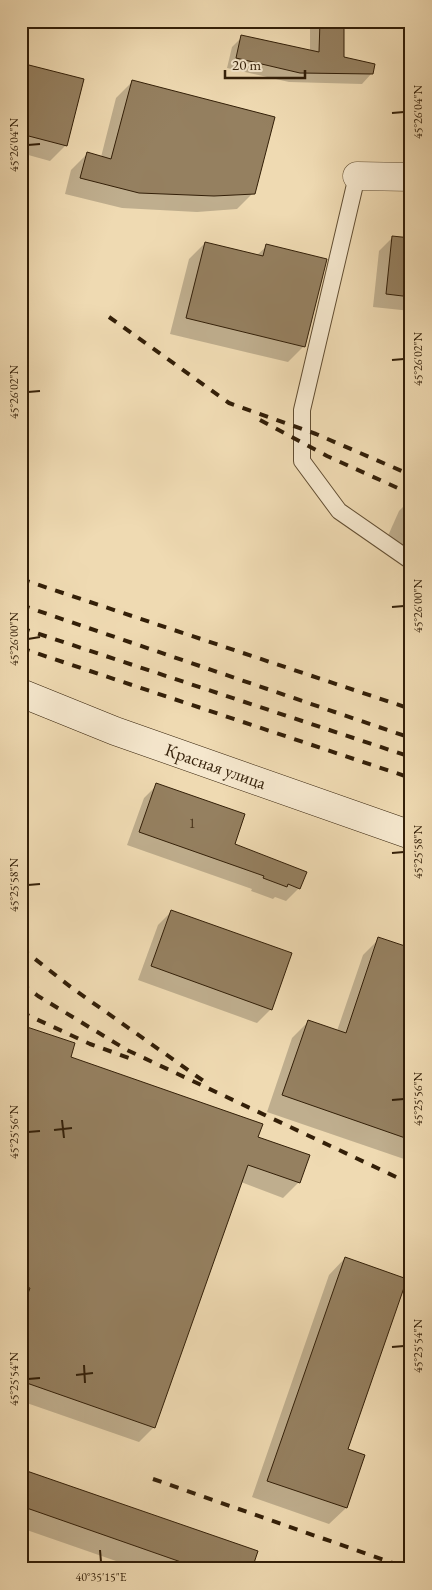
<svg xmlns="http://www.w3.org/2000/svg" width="432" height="1590" font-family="'EB Garamond',serif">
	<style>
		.shadow { fill: #0003 }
		.building { fill: #958060; stroke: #331f08 }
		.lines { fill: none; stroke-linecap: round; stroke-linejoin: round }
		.service-casing { stroke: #624e32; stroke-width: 18 }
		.minor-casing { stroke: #624e32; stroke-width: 29 }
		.secondary-casing { stroke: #331f08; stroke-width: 29 }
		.service { stroke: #f5e7cd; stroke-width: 16 }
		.minor { stroke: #f5e7cd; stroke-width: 28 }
		.secondary { stroke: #f5e7cd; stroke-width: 28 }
		.rail { stroke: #331f08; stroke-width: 4; stroke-dasharray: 9 9; stroke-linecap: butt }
		.ticks { fill: none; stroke: #331f08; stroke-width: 2 }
		.labels { text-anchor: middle; stroke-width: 4; stroke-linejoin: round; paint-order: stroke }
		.number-label { font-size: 15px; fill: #4c371e }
		.street-label { font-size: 18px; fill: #331f08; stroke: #f5e7cd }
		.neatline { fill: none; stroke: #331f08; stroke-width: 2 }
		.ticks-label { font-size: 12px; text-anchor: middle; fill: #331f08 }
	</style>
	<rect width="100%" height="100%" fill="#efdab2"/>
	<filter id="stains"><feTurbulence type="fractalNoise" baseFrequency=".004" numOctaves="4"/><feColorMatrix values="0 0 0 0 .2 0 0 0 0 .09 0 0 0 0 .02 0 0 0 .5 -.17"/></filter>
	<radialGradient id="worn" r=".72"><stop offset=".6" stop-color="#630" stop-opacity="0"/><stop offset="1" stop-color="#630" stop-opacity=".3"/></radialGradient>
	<!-- shadow -->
	<g class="shadow">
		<polygon points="310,21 343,21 342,58 372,73 362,84 289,82 227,68 232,47 242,37 310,51"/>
		<polygon points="21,64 66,145 50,161 21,153"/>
		<polygon points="132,82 253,193 237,209 197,212 122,208 65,194 71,170 87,154 101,157 116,98"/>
		<polygon points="392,238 411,239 411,311 373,307 379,251"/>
		<polygon points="205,243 256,256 267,246 304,346 288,362 170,334 189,259"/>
		<polygon points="409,501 411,501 411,549 387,538 399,511"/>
		<polygon points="157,785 233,844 299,888 286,901 275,897 273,899 251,891 252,889 127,845 144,798"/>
		<polygon points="172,911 271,1009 257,1023 138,980 158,925"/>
		<polygon points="379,939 411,950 411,1152 404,1159 267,1112 292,1038 308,1022 337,1031 363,955"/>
		<polygon points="21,1026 69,1058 257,1137 299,1182 283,1198 241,1182 154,1427 139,1442 21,1401"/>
		<polygon points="345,1258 346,1449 364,1455 346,1508 329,1524 252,1497 329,1275"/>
		<polygon points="21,1470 250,1569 139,1569 21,1528"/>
	</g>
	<!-- building -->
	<g class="building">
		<polygon points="320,21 344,21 344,57 375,64 373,74 300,73 236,58 241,35 319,52"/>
		<polygon points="21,63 84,79 67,146 21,134"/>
		<polygon points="132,80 275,117 255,194 214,196 139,193 80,178 87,152 111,159"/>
		<polygon points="392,236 411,238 411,297 386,294"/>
		<polygon points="205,242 263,256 266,244 327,259 305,347 186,318"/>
		<polygon points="156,783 245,814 235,844 307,872 300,889 288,884 287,887 263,878 264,876 139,832"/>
		<polygon points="171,910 292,953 272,1010 151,966"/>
		<polygon points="378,937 411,948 411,1140 282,1095 308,1020 346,1033"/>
		<polygon points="21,1025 75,1043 71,1057 263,1124 258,1137 310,1155 300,1183 248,1165 155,1428 21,1381 21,1312 30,1288 21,1286"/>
		<polygon points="345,1257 407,1279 348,1449 365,1455 347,1508 267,1481"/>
		<polygon points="21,1469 258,1551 252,1569 201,1569 21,1506"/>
	</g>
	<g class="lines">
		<defs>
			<polyline id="service" points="357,176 302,410 302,461 339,511 411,561"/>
			<polyline id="minor" points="357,176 411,177"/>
			<g id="secondary">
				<path id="s1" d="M21 693 115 731 411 835"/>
			</g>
		</defs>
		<!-- service casing -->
		<use href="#service" class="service-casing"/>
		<!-- minor casing -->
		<use href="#minor" class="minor-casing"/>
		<!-- secondary casing -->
		<use href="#secondary" class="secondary-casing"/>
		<!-- service -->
		<use href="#service" class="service"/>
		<!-- minor -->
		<use href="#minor" class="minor"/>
		<!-- secondary -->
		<use href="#secondary" class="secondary"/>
		<!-- rail -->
		<g class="rail">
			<polyline points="109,317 229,403 316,434 411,475"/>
			<polyline points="260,420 327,456 411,494"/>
			<polyline points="21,579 411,709"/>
			<polyline points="21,605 411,738"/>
			<polyline points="21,628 411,757"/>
			<polyline points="21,648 411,778"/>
			<polyline points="21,948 72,988 205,1082"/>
			<polyline points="21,983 38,996 127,1050 411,1184"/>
			<polyline points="21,1012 90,1044 129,1058"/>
			<polyline points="153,1479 410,1569"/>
		</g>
	</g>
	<!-- ticks -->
	<path class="ticks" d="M392 113 404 112M28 145 40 144M392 360 404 359M28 392 40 391M392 607 404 606M28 639 40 637M392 853 404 852M28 885 40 884M392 1100 404 1099M62 1120 64 1138M54 1130 72 1128M28 1132 40 1131M392 1347 404 1346M84 1365 85 1383M76 1375 93 1373M28 1379 40 1378M100 1550 101 1562"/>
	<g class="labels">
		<!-- number labels -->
		<g class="number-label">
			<text x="192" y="828">1</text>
		</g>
		<!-- street labels -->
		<g class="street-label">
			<text dy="6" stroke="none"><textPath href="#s1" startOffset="208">Красная улица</textPath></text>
		</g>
	</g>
	<!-- margin -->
	<rect width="432" height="1590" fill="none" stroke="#efdab2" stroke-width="55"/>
	<!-- scale -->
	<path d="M225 70v8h80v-8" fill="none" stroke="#331f08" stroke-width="2.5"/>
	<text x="232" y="70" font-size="15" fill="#331f08" stroke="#f5e7cd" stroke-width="4" paint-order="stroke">20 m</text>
	<rect x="28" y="28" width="376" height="1534" class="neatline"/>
	<g class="ticks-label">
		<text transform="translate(418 112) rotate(-90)" y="4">45°26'04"N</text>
		<text transform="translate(14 145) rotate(-90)" y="4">45°26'04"N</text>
		<text transform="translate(418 359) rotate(-90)" y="4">45°26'02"N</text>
		<text transform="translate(14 392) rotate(-90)" y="4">45°26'02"N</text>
		<text transform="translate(418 606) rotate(-90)" y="4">45°26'00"N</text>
		<text transform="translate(14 639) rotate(-90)" y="4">45°26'00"N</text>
		<text transform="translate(418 852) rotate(-90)" y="4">45°25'58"N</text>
		<text transform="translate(14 885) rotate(-90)" y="4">45°25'58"N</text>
		<text transform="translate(418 1099) rotate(-90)" y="4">45°25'56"N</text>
		<text transform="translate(14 1132) rotate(-90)" y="4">45°25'56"N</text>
		<text transform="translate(418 1346) rotate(-90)" y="4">45°25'54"N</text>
		<text transform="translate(14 1379) rotate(-90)" y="4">45°25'54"N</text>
		<text x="101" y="1581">40°35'15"E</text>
	</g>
	<rect width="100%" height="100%" filter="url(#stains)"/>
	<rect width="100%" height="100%" fill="url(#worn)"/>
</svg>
